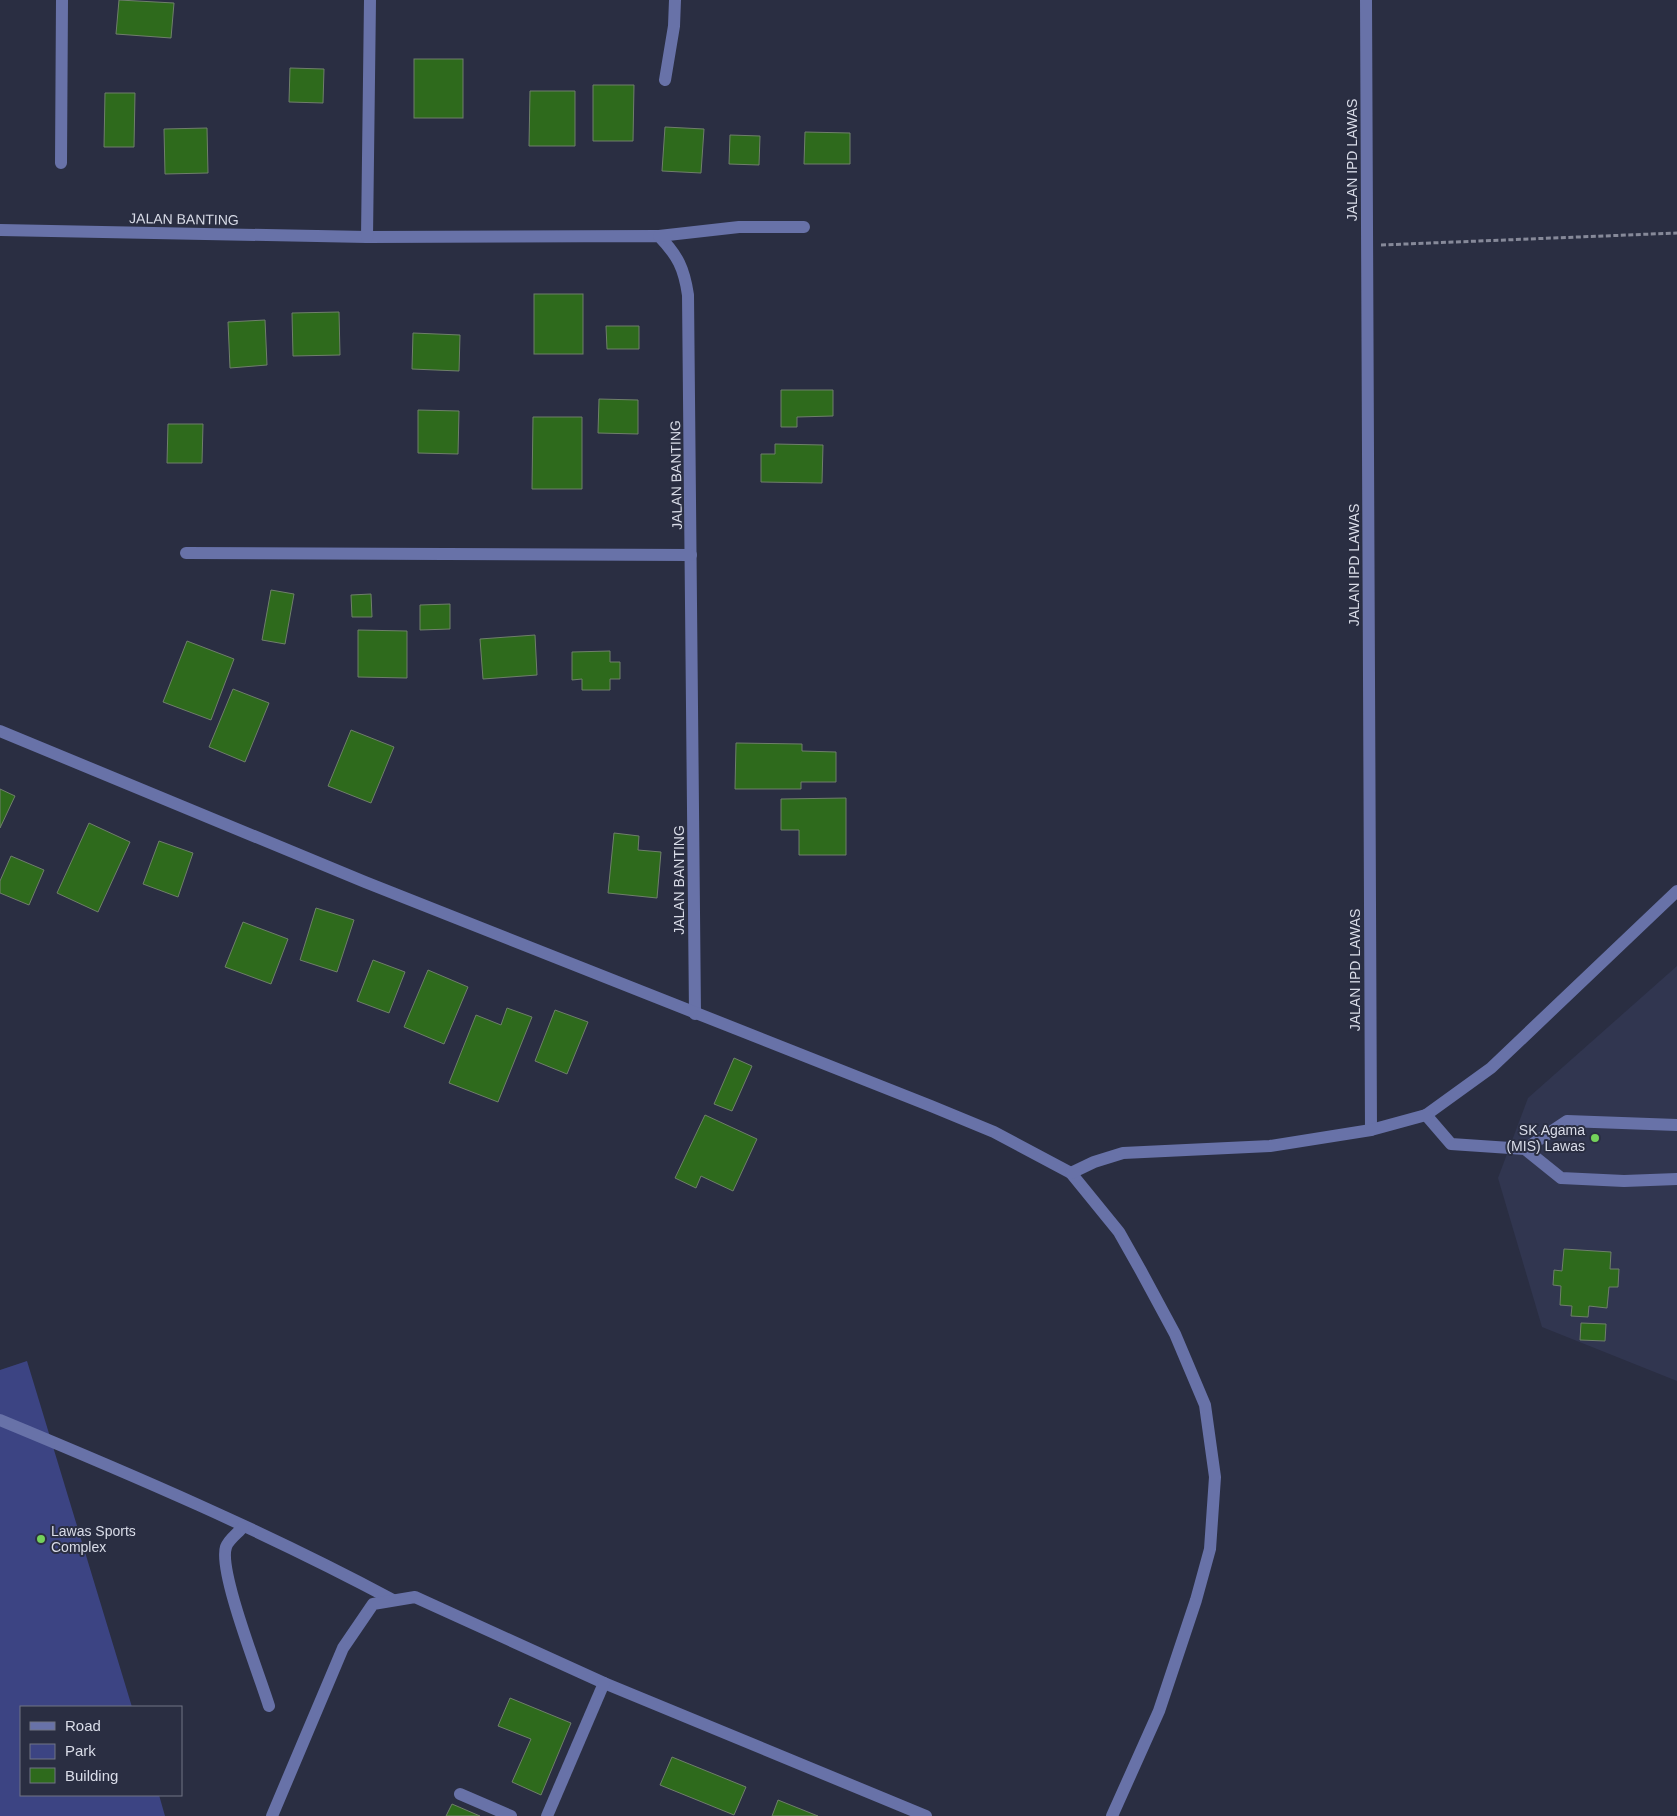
<svg xmlns="http://www.w3.org/2000/svg" width="1677" height="1816" font-family="Arial,sans-serif">
	<style>
		.built { fill: #313650 }
		.green { fill: #3c4483 }
		.building { fill: #2e6a1c; stroke: #6f7f6b }
		.lines { fill: none; stroke-linecap: round; stroke-linejoin: round }
		.path { stroke: #868999; stroke-width: 3; stroke-dasharray: 5 2.5; stroke-linecap: butt }
		.minor { stroke: #6872a8; stroke-width: 12 }
		.poi-dot { fill: #74d25b; stroke: #2a2e42; stroke-width: 2 }
		.labels { text-anchor: middle; stroke-width: 4; stroke-linejoin: round; paint-order: stroke }
		.street-label { font-size: 14px; fill: #d9dce8; stroke: #2a2e42 }
		.poi-label { font-size: 14px; fill: #d9dce8; stroke: #2a2e42; text-anchor: end }
	</style>
	<rect width="100%" height="100%" fill="#2a2e42"/>
	<!-- built -->
	<polygon class="built" points="1677,966 1677,1381 1542,1327 1498,1178 1528,1098"/>
	<!-- green -->
	<polygon class="green" points="27,1361 132,1707 21,1707 21,1795 159,1795 165,1816 0,1816 0,1370"/>
	<!-- building -->
	<g class="building">
		<polygon points="119,0 174,3 171,38 116,34"/>
		<rect x="414" y="59" width="49" height="59"/>
		<polygon points="290,68 324,69 323,103 289,102"/>
		<polygon points="593,85 634,85 633,141 593,141"/>
		<polygon points="530,91 575,91 575,146 529,146"/>
		<polygon points="105,93 135,93 134,147 104,147"/>
		<polygon points="665,127 704,129 701,173 662,171"/>
		<polygon points="207,128 208,173 165,174 164,129"/>
		<polygon points="805,132 850,133 850,164 804,164"/>
		<polygon points="730,135 760,136 759,165 729,164"/>
		<rect x="534" y="294" width="49" height="60"/>
		<polygon points="339,312 340,355 293,356 292,313"/>
		<polygon points="265,320 267,365 230,368 228,322"/>
		<polygon points="606,326 639,326 639,349 607,349"/>
		<polygon points="413,333 460,335 459,371 412,369"/>
		<polygon points="781,390 833,390 833,416 797,417 797,427 781,427"/>
		<polygon points="599,399 638,400 638,434 598,433"/>
		<polygon points="418,410 459,411 458,454 418,453"/>
		<polygon points="533,417 582,417 582,489 532,489"/>
		<polygon points="168,424 203,424 202,463 167,463"/>
		<polygon points="775,444 823,445 822,483 761,482 761,454 775,454"/>
		<polygon points="271,590 294,594 285,644 262,640"/>
		<polygon points="371,594 372,617 352,617 351,595"/>
		<polygon points="450,604 450,629 420,630 420,605"/>
		<polygon points="358,630 407,631 407,678 358,677"/>
		<polygon points="535,635 537,675 483,679 480,639"/>
		<polygon points="187,641 234,659 211,720 163,702"/>
		<polygon points="610,651 610,662 620,662 620,679 610,679 610,690 582,690 582,679 572,680 572,652"/>
		<polygon points="233,689 269,703 245,762 209,747"/>
		<polygon points="351,730 394,747 371,803 328,786"/>
		<polygon points="736,743 802,744 802,751 836,752 836,782 801,782 801,789 735,789"/>
		<polygon points="0,789 15,796 0,828"/>
		<polygon points="846,798 846,855 799,855 799,830 781,830 781,799"/>
		<polygon points="89,823 130,842 98,912 57,893"/>
		<polygon points="614,833 639,836 638,850 661,852 657,898 608,893"/>
		<polygon points="159,841 193,853 178,897 143,884"/>
		<polygon points="11,856 44,870 29,905 0,893 0,881"/>
		<polygon points="316,908 354,920 337,972 300,960"/>
		<polygon points="243,922 288,939 271,984 225,967"/>
		<polygon points="373,960 405,972 389,1013 357,1001"/>
		<polygon points="428,970 468,987 444,1044 404,1027"/>
		<polygon points="507,1008 532,1017 498,1102 449,1083 476,1015 501,1025"/>
		<polygon points="555,1010 588,1022 567,1074 535,1061"/>
		<polygon points="734,1058 752,1066 732,1111 714,1104"/>
		<polygon points="705,1115 757,1139 733,1191 701,1176 696,1188 675,1178"/>
		<polygon points="1564,1249 1611,1252 1610,1269 1619,1269 1618,1287 1609,1287 1607,1308 1589,1306 1588,1317 1571,1316 1572,1306 1560,1305 1561,1286 1553,1285 1554,1270 1562,1271"/>
		<polygon points="1581,1323 1606,1324 1605,1341 1580,1340"/>
		<polygon points="510,1698 571,1723 541,1795 512,1782 531,1739 498,1726"/>
		<polygon points="672,1757 746,1787 734,1815 660,1785"/>
		<polygon points="778,1800 818,1816 772,1816"/>
		<polygon points="452,1804 480,1816 446,1816"/>
	</g>
	<g class="lines">
		<!-- path -->
		<polyline class="path" points="1381,245 1677,233"/>
		<!-- minor -->
		<g class="minor">
			<polyline points="1366,0 1371,1130"/>
			<polyline points="665,80 674,26 675,0"/>
			<polyline points="61,163 62,0"/>
			<path d="M0 230 367 237 659 236C678 256 684 268 688 295L695 1014"/>
			<polyline points="659,236 739,227 804,227"/>
			<polyline points="367,237 370,0"/>
			<polyline points="186,553 691,555"/>
			<polyline points="0,731 365,882 931,1106 994,1132 1071,1173 1119,1232 1141,1271 1175,1334 1205,1405 1215,1477 1210,1549 1196,1600 1159,1711 1112,1816"/>
			<polyline points="1426,1115 1451,1144 1525,1149 1561,1178 1624,1181 1677,1179"/>
			<polyline points="1525,1149 1567,1121 1677,1125"/>
			<polyline points="1071,1173 1094,1162 1123,1153 1270,1146 1371,1130 1426,1115 1491,1068 1677,891"/>
			<path d="M0 1420C133 1475 266 1532 393 1600"/>
			<path d="M243 1527C238 1533 228 1540 226 1547 218 1571 260 1676 269 1706"/>
			<polyline points="460,1794 511,1816"/>
			<polyline points="272,1816 343,1648 373,1604 415,1597 604,1683 926,1816"/>
			<polyline points="547,1816 604,1683"/>
		</g>
	</g>
	<!-- markers -->
	<g class="poi-dot">
		<circle cx="1595" cy="1138" r="5"/>
		<circle cx="41" cy="1539" r="5"/>
	</g>
	<g class="labels">
		<!-- street labels -->
		<g class="street-label">
			<text transform="translate(1352 160) rotate(-90)" y="5">JALAN IPD LAWAS</text>
			<text transform="translate(184 219) rotate(1)" y="5">JALAN BANTING</text>
			<text transform="translate(676 475) rotate(-91)" y="5">JALAN BANTING</text>
			<text transform="translate(1354 565) rotate(-90)" y="5">JALAN IPD LAWAS</text>
			<text transform="translate(679 880) rotate(-90)" y="5">JALAN BANTING</text>
			<text transform="translate(1355 970) rotate(-90)" y="5">JALAN IPD LAWAS</text>
		</g>
		<!-- poi labels -->
		<g class="poi-label">
			<text x="1585" y="1135">SK Agama<tspan x="1585" dy="16">(MIS) Lawas</tspan></text>
			<text x="51" y="1536" text-anchor="start">Lawas Sports<tspan x="51" dy="16">Complex</tspan></text>
		</g>
	</g>
	<!-- legend -->
	<rect x="20" y="1706" width="162" height="90" fill="#2a2e42" stroke="#707484"/>
	<rect x="30" y="1722" width="25" height="8" fill="#6872a8" stroke="#707484"/>
	<text x="65" y="1731" font-size="15" fill="#d9dce8">Road</text>
	<rect x="30" y="1744" width="25" height="15" fill="#3c4483" stroke="#707484"/>
	<text x="65" y="1756" font-size="15" fill="#d9dce8">Park</text>
	<rect x="30" y="1768" width="25" height="15" fill="#2e6a1c" stroke="#707484"/>
	<text x="65" y="1781" font-size="15" fill="#d9dce8">Building</text>
</svg>
